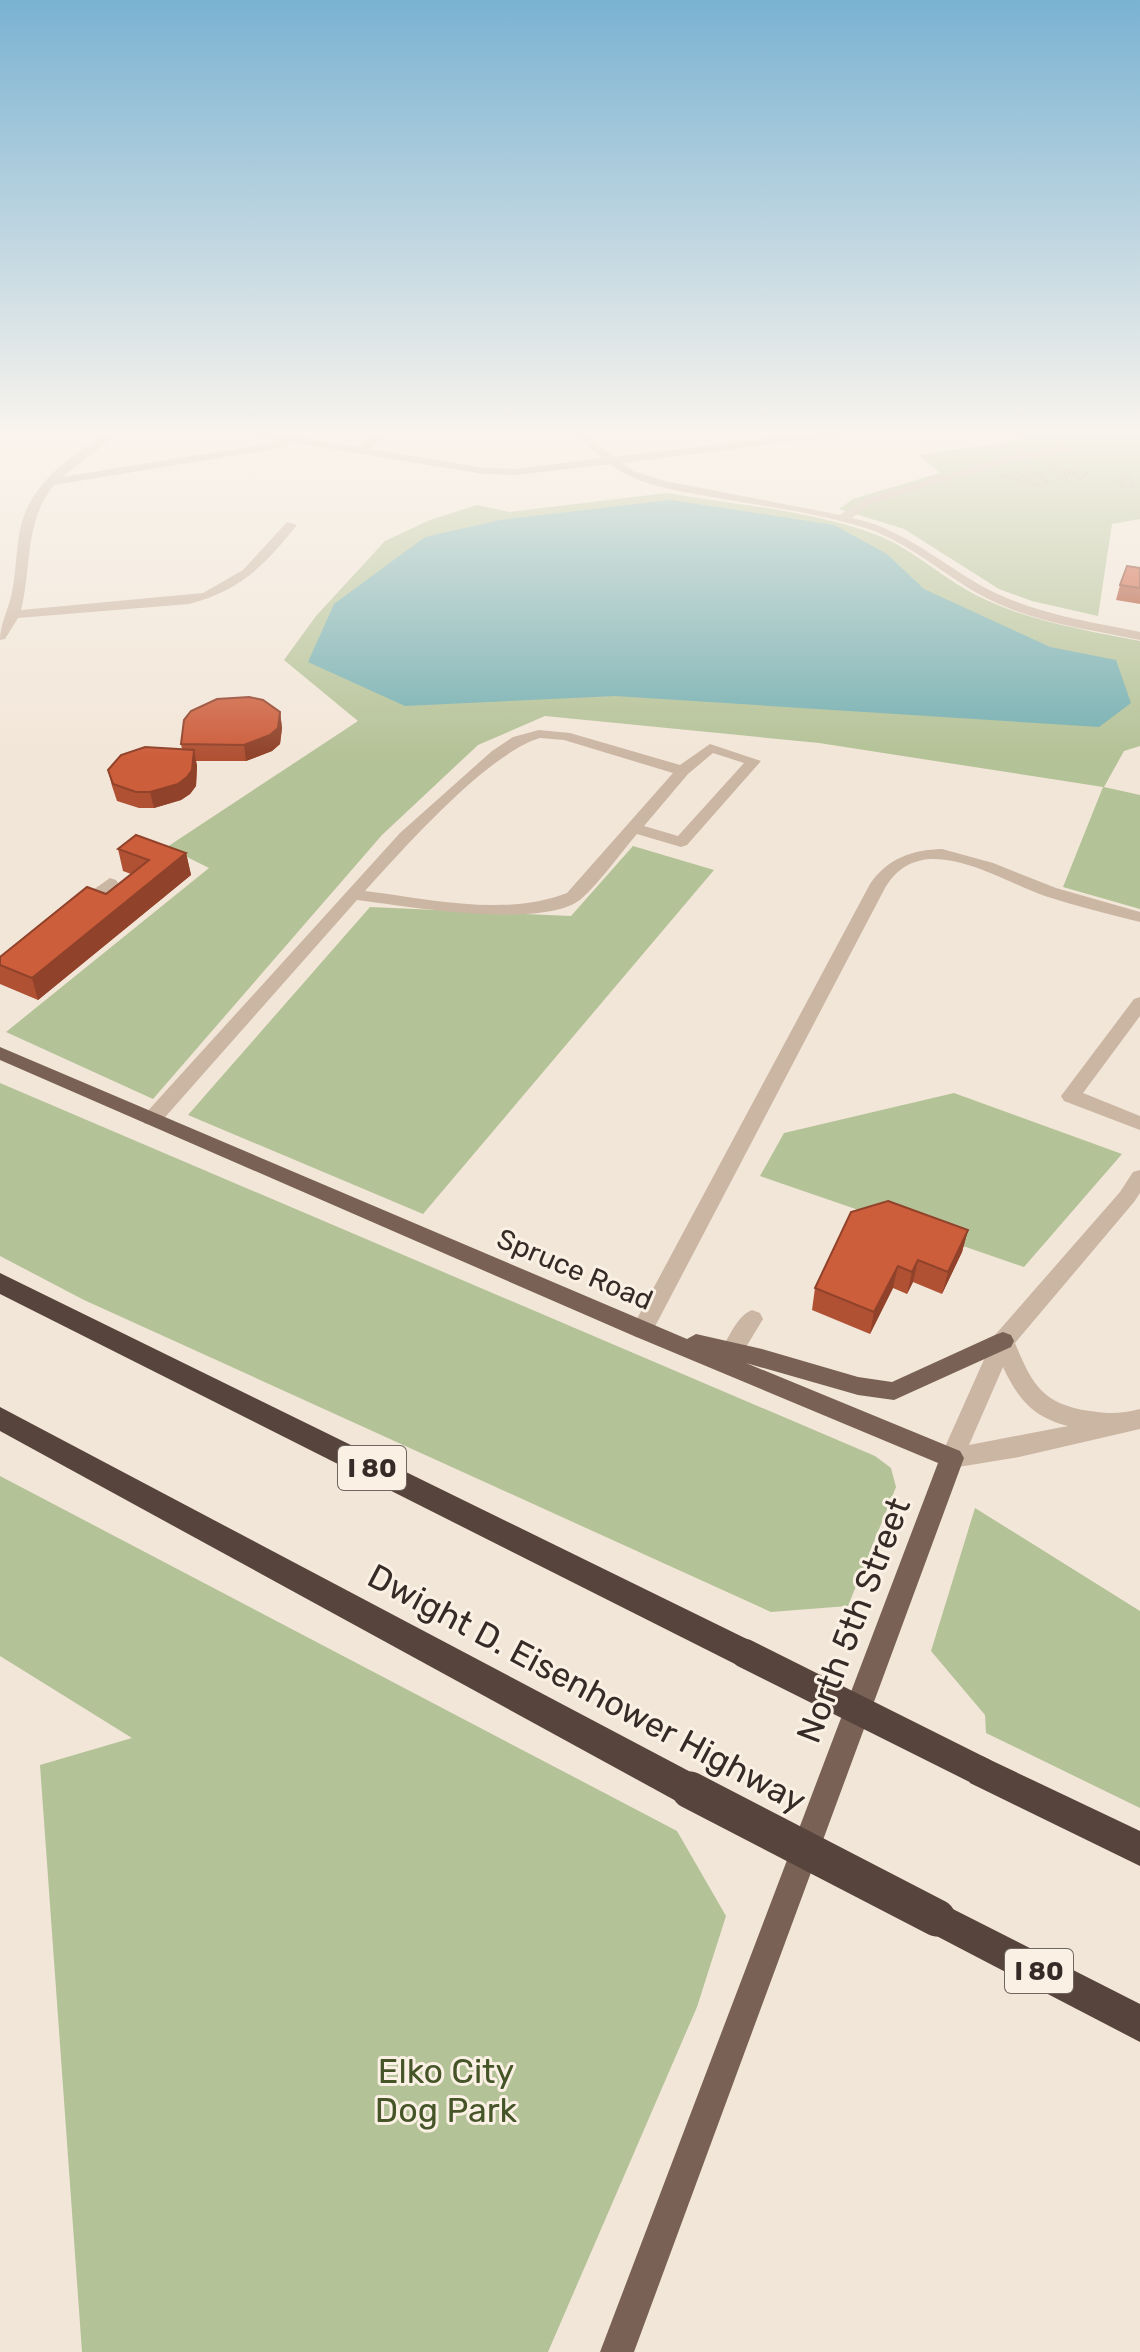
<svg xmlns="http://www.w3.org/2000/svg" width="1140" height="2352" font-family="Rubik,sans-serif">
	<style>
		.green { fill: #b4c297 }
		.water { fill: #75afb1 }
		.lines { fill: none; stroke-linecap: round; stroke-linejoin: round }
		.path { stroke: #b79f8e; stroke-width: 2; stroke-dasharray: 2 2; stroke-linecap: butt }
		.minor { fill: #cbb5a3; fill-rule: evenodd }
		.major { fill: #796156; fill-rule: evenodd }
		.highway { fill: #57443c; fill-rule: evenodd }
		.highway-bridge-far1 { stroke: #57443c; stroke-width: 29 }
		.highway-bridge { stroke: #57443c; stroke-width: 37 }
		.wall { fill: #b05134 }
		.shaded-wall { fill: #90422a }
		.building { fill: #cd5e3c; stroke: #90422a; stroke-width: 2 }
		.labels { text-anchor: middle; stroke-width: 6; stroke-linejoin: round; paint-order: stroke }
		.shield { fill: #faf0e4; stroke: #71665f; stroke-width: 2 }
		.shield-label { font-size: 26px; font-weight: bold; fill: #362b26 }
		.street-label { font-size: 28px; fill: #362b26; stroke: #faf0e4 }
		.near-street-label { font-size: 34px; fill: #362b26; stroke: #faf0e4 }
		.near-park-label { font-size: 34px; fill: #455528; stroke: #faf0e4 }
	</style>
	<rect width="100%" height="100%" fill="#f2e6d8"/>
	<!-- green -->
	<g class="green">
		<polygon points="1012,428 1140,428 1140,519 1112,524 1098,616 1032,601 999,589 904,529 839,509 853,499 940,473 919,455 1024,440"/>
		<path d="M667 493C736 505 811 510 877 535 913 549 941 577 976 595 1026 621 1085 630 1140 641V746L1124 751 1104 787 1140 795V909L1063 887 1103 787 819 743 545 716 478 745 382 835 153 1099 6 1032 209 868 167 847 358 721 284 660 316 616 385 541 430 520 477 505 509 512Z"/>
		<polygon points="633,846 714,870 423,1214 188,1115 370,907 571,916"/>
		<polygon points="0,1083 875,1456 891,1468 896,1487 848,1606 771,1612 84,1300 0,1256"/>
		<polygon points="954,1093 1122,1154 1024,1267 760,1176 784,1133"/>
		<polygon points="0,1476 677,1831 726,1916 697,2007 548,2352 82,2352 40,1765 132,1738 0,1656"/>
		<polygon points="975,1508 1140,1611 1140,1808 986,1733 985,1715 931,1651"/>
	</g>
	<!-- water -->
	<polygon class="water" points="671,500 834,525 887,554 924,589 1050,647 1116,660 1131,703 1099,727 615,696 405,706 308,662 334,604 425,537 500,520"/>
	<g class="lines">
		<!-- path -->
		<g class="path">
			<polygon points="1047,468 1087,473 1080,480 1078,475 1064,472 1067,481"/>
			<polyline points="1026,470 1049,483 1033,469"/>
			<polyline points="1002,476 1039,486 1018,473"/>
			<polygon points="1119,477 1130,478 1133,487 1122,486"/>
		</g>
		<!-- minor -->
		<g class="minor">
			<path d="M114 428H126L62 477 283 441 218 428H243L358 447 383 428H395L370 449 484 468 517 469 602 458 567 428H578L614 457 851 428H883L878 431 622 463 633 471 665 481 840 515 864 499 1005 457 1065 446 1071 449 1069 451 1011 462 872 503 852 518C912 530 954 577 1009 599 1050 616 1096 623 1140 632V640C1093 630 1043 624 999 604 950 583 913 542 862 527 810 511 753 505 701 495 668 489 636 484 610 464L517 475 484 474 290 442 286 447 54 485C24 521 32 567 21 610L203 593 243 570 287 522 297 525C265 565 240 591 189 604L18 618 5 639 0 640C0 623 9 609 12 592 16 572 16 551 20 530 30 481 74 454 114 428Z"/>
			<path d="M539 730 570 733 680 765 710 744 761 761 687 845 681 847 637 834C619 855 601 881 581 899 544 930 405 906 357 900L159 1124H145L142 1119 145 1114 400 833 492 751 513 737ZM540 738 564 740 673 773 567 893C505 917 430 899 365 891 403 849 488 753 540 738ZM713 753 744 763 678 836 644 826 688 774Z"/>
			<path d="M942 849 993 863 1056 888 1140 912V922C1108 914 1076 906 1045 896 998 880 921 826 885 888L650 1336 642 1339 634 1336 631 1330 870 884C888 858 912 850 942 849Z"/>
			<polygon points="110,878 116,880 118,883 116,886 85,912 73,912 71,908 73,904"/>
			<polygon points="1140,997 1140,1016 1083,1093 1140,1116 1140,1130 1064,1101 1061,1096 1134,999"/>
			<path d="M1140 1170V1193L1134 1202 1015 1343C1032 1384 1042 1404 1090 1411 1109 1414 1121 1414 1140 1409V1429L1019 1457 952 1468 944 1465 940 1458 995 1335 1120 1192 1133 1172ZM1003 1367C1018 1399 1033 1417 1068 1426L969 1445Z"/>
			<path d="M752 1310 760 1313 763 1319 740 1357 732 1360 724 1357 721 1351C728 1338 738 1315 752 1310Z"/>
		</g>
		<!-- major -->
		<polygon class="major" points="0,1047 687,1339 696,1334 762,1349 858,1377 892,1382 995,1335 1003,1332 1011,1335 1014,1341 1011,1347 894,1400 858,1395 746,1363 960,1451 964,1458 634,2352 600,2352 938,1463 634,1336 0,1060"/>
		<!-- highway -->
		<g class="highway">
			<polygon points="0,1273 755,1643 760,1653 755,1663 744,1667 733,1663 0,1294"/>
			<polygon points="0,1407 702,1778 707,1790 702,1802 690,1806 678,1802 0,1431"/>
			<polygon points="982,1756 1140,1831 1140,1866 970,1783 966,1772 970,1761"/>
			<polygon points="937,1901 1140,2004 1140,2042 925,1930 920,1918 925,1906"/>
		</g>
		<!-- highway-bridge-far1 -->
		<polyline class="highway-bridge-far1" points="744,1653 982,1772"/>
		<!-- highway-bridge -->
		<polyline class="highway-bridge" points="690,1790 937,1918"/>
	</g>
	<!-- wall -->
	<g class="wall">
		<polygon points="1140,568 1140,604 1116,600 1120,585"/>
		<polygon points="280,712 282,728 280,744 272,751 246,761 196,761 197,766 196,786 190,794 181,800 154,808 139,808 117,801 112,786 108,770 182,749 181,744"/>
		<polygon points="118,849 186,853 191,875 38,1000 0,984 0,957 106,894 131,874 123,871"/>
		<polygon points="968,1230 962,1252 942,1294 913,1282 907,1294 893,1288 870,1334 812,1310 815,1288"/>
	</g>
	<!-- shaded-wall -->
	<g class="shaded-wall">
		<polygon points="280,712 282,728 280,744 272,751 246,761 244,745"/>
		<polygon points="194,750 197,766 196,786 190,794 181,800 154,808 150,792"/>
		<polygon points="186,853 191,875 38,1000 32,978"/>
		<polygon points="968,1230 962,1252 942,1294 948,1272"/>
		<polygon points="918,1260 913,1282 907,1294 912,1272"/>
		<polygon points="898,1266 893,1288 870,1334 874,1312"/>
	</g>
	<!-- building -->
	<g class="building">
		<polygon points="1127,566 1140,568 1140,588 1120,585"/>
		<polygon points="249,697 263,700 280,712 278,728 270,735 244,745 181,744 184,720 191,711 217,699"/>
		<polygon points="145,747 194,750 192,770 187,777 178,784 150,792 136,792 113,784 108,770 121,755"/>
		<polygon points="136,835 186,853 32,978 0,965 0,957 87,887 106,894 149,860 118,849"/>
		<polygon points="888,1201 968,1230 948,1272 918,1260 912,1272 898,1266 874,1312 815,1288 851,1212"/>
	</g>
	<!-- sky -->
	<linearGradient id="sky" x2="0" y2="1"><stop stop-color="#7ab2d2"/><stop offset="0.57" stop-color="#f9f4ed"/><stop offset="1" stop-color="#f9f4ed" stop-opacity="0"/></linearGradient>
	<rect width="1140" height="757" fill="url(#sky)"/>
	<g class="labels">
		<!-- shield labels -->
		<g class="shield">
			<rect x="338" y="1446" width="68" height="44" rx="6"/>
			<rect x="1005" y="1949" width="68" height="44" rx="6"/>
		</g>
		<g class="shield-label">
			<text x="372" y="1477">I 80</text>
			<text x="1039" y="1980">I 80</text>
		</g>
		<!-- street labels -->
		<g class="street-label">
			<text transform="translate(575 1269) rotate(23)" y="10">Spruce Road</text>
		</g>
		<!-- near-street labels -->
		<g class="near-street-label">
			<text transform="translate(853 1620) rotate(-69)" y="12">North 5th Street</text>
			<text transform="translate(587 1688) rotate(28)" y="12">Dwight D. Eisenhower Highway</text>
		</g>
		<!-- near-park labels -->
		<g class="near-park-label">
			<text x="446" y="2083">Elko City<tspan x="446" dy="39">Dog Park</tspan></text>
		</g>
	</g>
</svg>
